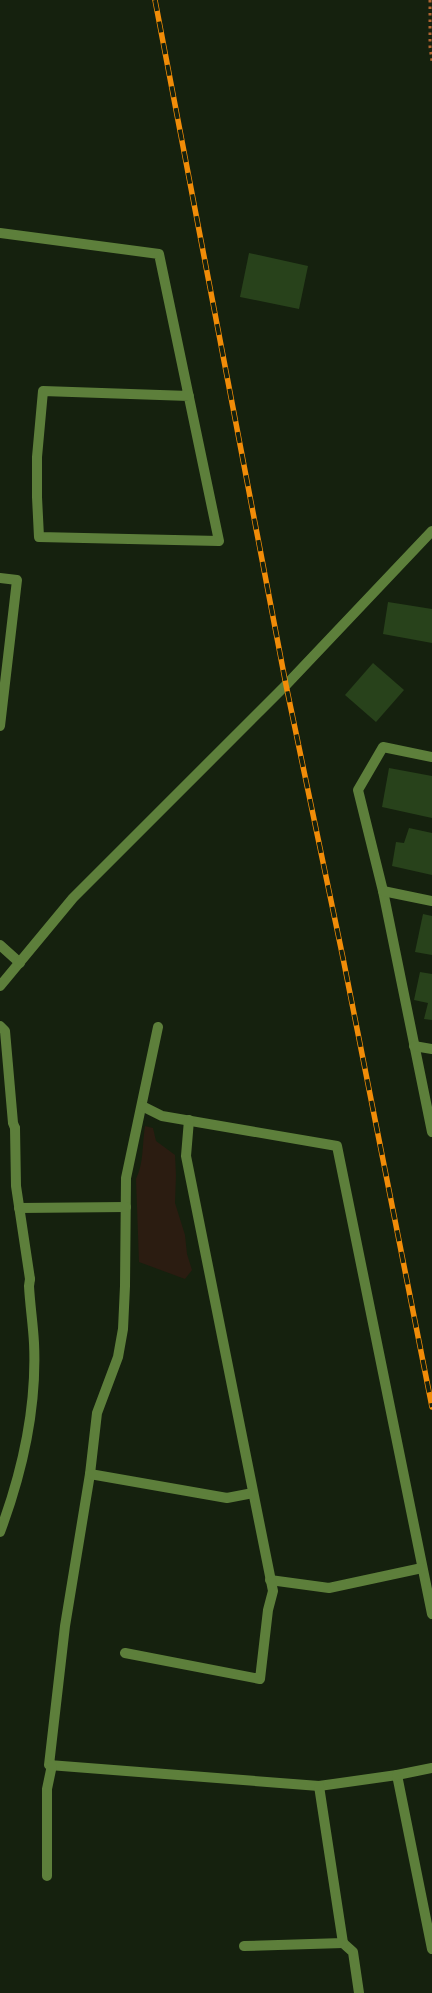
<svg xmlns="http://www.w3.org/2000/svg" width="432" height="1993" font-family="Helvetica,sans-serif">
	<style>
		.green { fill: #2b1c11 }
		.building { fill: #28421b }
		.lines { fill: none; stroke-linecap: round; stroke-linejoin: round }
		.path { stroke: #af6532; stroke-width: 3; stroke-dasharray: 2.5 4; stroke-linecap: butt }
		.service { stroke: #5d7f3b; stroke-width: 10 }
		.minor { stroke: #5d7f3b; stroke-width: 10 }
		.rail-casing { stroke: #f18c08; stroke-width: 5.5 }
		.rail { stroke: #15210e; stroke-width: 4; stroke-dasharray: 11; stroke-linecap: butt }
	</style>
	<rect width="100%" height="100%" fill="#15210e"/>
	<!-- green -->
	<path class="green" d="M145 1126 153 1128 156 1141 175 1155 176 1175 175 1203 185 1235 187 1254 192 1270 185 1279 139 1262 136 1179C144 1163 142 1144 145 1126Z"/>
	<!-- building -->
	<g class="building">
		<polygon points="249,253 308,266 299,309 240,297"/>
		<polygon points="388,602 432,609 432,643 383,634"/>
		<polygon points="373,663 404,690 376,722 345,695"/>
		<polygon points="389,768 432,776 432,818 382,807"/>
		<polygon points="409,828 432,833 432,875 392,866 396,842 404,843"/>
		<polygon points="423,914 432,916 432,955 415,952"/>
		<polygon points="420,972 432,974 432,1020 424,1019 428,1003 414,1000"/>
	</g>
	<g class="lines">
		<!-- path -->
		<polyline class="path" points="430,0 430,47 432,61"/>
		<!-- service -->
		<g class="service">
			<polyline points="0,578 17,580 0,726"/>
			<polyline points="0,945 20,963"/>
			<polyline points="0,1026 5,1031 13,1123 15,1128"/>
			<path d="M0 1532C22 1473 37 1407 34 1343 33 1324 30 1305 29 1286L30 1279"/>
			<polyline points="343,1943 353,1952 359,1993"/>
		</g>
		<!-- minor -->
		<g class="minor">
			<polyline points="0,233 159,254 219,541 39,537 37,497 37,457 43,391 189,396"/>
			<polyline points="432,757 383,747 358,790 383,891 432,1132"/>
			<polyline points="383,891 432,901"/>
			<polyline points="0,986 73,898 286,685 432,531"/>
			<polyline points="158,1027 126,1178 125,1286 123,1329 118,1357 97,1413 90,1474 65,1626 49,1765 319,1786 397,1775 432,1949"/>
			<polyline points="414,1046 432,1049"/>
			<polyline points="142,1106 162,1116 337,1146 432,1614"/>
			<polyline points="15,1128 16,1186 30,1279"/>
			<polyline points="19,1208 126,1207"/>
			<polyline points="90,1474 227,1498 253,1493"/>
			<polyline points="270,1580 329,1588 422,1568"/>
			<polyline points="125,1653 260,1679 268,1610 273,1591 186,1156 189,1120"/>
			<polyline points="397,1775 432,1768"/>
			<polyline points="47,1876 47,1789 52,1765"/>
			<polyline points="244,1946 343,1943 319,1786"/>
		</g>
		<defs>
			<polyline id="rail" points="155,0 286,685 343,958 432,1407"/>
		</defs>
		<!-- rail casing -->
		<use href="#rail" class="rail-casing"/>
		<!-- rail -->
		<use href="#rail" class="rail"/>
	</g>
</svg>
